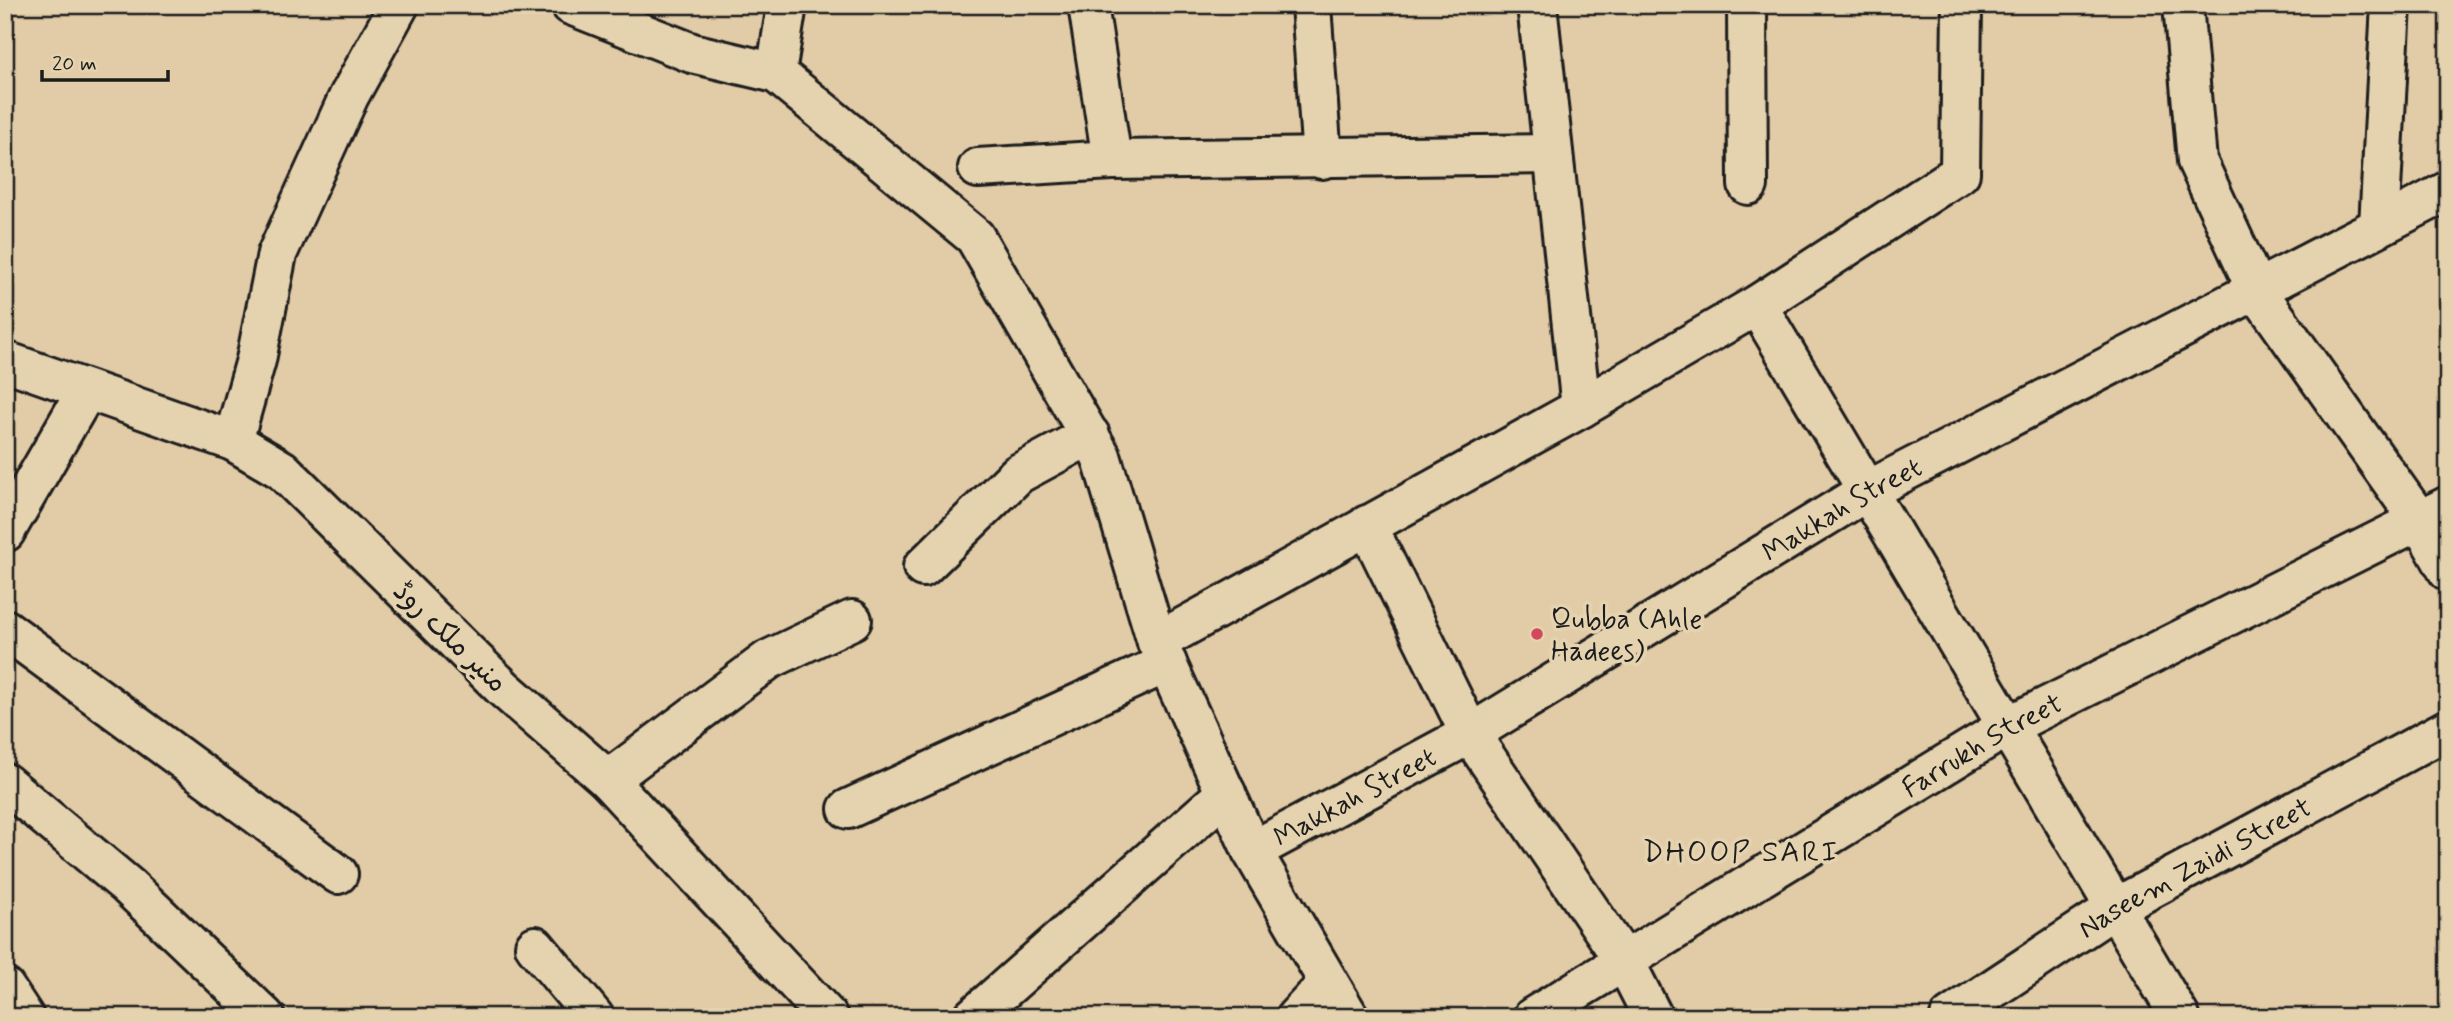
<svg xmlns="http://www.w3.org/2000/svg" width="2453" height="1022" font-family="Mynerve,'Playpen Sans Arabic',sans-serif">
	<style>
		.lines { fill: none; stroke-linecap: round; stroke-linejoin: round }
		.minor-casing { stroke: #1c1c1c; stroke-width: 44 }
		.minor { stroke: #e5d3b0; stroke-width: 38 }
		.poi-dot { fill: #d1495b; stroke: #e5d3b0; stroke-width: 2.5 }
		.labels { text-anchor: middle; stroke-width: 7; stroke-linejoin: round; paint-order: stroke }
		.street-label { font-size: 28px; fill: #1c1c1c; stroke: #e5d3b0 }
		.poi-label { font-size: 28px; fill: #1c1c1c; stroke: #e5d3b0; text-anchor: start }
		.neighbourhood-label { font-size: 30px; letter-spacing: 2px; fill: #1c1c1c; stroke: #e5d3b0 }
	</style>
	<rect width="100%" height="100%" fill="#e2cba7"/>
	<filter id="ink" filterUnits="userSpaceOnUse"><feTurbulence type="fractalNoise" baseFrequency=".0143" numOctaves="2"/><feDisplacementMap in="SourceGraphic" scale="14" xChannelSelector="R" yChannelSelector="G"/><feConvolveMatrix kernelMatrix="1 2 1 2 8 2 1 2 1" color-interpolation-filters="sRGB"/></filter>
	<g filter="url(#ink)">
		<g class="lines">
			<defs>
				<g id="minor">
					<polyline points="571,5 692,53 776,73 975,237 1101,456 1157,642 1252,851 1349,1017"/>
					<polyline points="1088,5 1112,160"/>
					<polyline points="1311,5 1322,159"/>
					<polyline points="1537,5 1581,408"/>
					<polyline points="1747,5 1748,185"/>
					<polyline points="2183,5 2197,161 2257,291 2419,520 2448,571"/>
					<polyline points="776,73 787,5"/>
					<polyline points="978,168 1112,160 1553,154"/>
					<polyline points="2379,226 2391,5"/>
					<polyline points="1757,305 2180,1017"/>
					<polyline points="5,361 233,441 282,470 503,688 608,780 828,1017"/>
					<polyline points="233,441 256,360 277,254 349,96 399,5"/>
					<polyline points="1367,525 1470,734 1625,962 1653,1017"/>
					<polyline points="5,532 87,390"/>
					<polyline points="923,567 1018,474 1090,435"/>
					<polyline points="5,629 338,874"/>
					<polyline points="1157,642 1581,408 1757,305 1960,173 1962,5"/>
					<polyline points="608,780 768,660 852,620"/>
					<polyline points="5,783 128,886 265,1017"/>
					<polyline points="848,809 1167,663"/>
					<path id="s1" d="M1252 851 1470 734 1867 491 2448 191"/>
					<polyline points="535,946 594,1017"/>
					<polyline points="5,988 24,1017"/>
					<polyline points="973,1017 1226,793"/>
					<polyline points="1296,1017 1328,983"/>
					<path id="s2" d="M1533 1017 2008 726 2448 506"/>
					<path id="s3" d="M1950 1017 2115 908 2448 729"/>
				</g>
			</defs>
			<!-- minor casing -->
			<use href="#minor" class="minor-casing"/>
			<!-- minor -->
			<use href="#minor" class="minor"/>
		</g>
	</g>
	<!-- markers -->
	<circle class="poi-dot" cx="1537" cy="634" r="7"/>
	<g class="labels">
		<!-- street labels -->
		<g class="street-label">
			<text dy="10" stroke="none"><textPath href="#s1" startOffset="682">Makkah Street</textPath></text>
			<text transform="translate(451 636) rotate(44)" y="10">منیر ملک روڈ</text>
			<text dy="10" stroke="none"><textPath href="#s2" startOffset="525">Farrukh Street</textPath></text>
			<text dy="10" stroke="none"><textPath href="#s1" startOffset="116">Makkah Street</textPath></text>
			<text dy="10" stroke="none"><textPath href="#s3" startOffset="287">Naseem Zaidi Street</textPath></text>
		</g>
		<!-- poi labels -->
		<g class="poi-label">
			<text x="1551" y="628">Qubba (Ahle<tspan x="1551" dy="32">Hadees)</tspan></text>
		</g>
		<!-- neighbourhood labels -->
		<g class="neighbourhood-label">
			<text x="1741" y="861">DHOOP SARI</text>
		</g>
	</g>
	<!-- margin -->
	<rect width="2453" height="1022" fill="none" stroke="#e5d3b0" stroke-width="28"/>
	<rect x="14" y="14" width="2425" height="994" fill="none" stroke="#1c1c1c" stroke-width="2.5" filter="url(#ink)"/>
	<!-- scale -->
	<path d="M42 70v10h126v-10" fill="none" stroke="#1c1c1c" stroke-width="3.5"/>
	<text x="52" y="70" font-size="21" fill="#1c1c1c" stroke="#e5d3b0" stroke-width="5" paint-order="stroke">20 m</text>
</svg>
